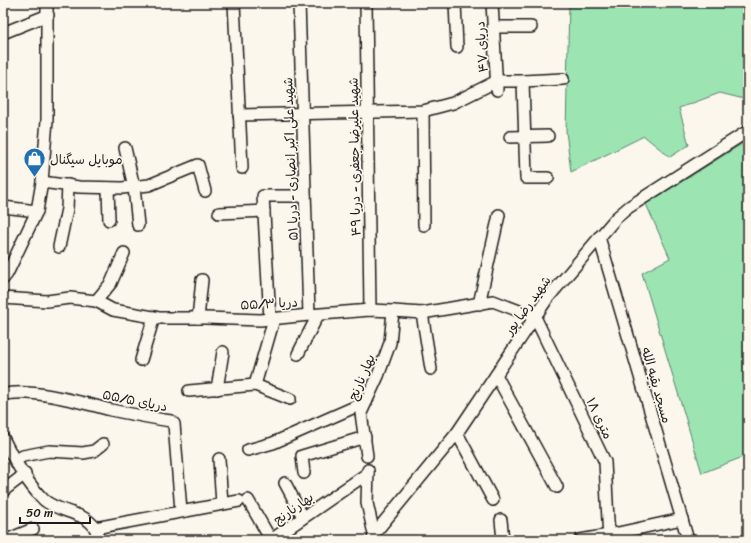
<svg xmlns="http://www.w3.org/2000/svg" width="751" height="543" font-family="Sriracha,'Playpen Sans Arabic',sans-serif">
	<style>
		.green { fill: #9ce5b3; stroke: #5c8068 }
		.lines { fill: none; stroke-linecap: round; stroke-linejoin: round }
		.minor-casing { stroke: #1c1c1c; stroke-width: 14 }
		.minor { stroke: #fbf7ec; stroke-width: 11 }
		.labels { text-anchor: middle; stroke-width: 3.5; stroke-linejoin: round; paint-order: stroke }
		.street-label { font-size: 13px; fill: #1c1c1c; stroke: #fbf7ec }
		.poi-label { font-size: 13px; fill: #1c1c1c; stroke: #fbf7ec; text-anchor: start }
	</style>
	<rect width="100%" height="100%" fill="#fbf7ec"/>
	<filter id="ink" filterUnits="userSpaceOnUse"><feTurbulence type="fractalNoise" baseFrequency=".025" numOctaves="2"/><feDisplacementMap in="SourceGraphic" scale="8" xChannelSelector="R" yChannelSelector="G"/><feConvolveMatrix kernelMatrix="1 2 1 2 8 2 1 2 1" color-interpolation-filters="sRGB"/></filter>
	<g filter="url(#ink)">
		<!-- green -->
		<g class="green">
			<polygon points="569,3 747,3 748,21 748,100 720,93 679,108 689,145 670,157 644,136 571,172 566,131"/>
			<polygon points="748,140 748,455 702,473 642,273 670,258 646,204"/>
		</g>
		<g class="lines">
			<defs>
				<g id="minor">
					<polyline points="234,3 242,168"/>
					<polyline points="299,3 309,315"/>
					<polyline points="366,3 370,310"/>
					<polyline points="455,3 457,47"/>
					<polyline points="492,3 497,90"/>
					<polyline points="493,27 531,27"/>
					<polyline points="3,33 48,15"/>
					<polyline points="523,81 563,79"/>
					<polyline points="423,111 424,225"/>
					<polyline points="239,115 423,111 453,103 497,81 523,81 526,178 548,178"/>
					<polyline points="510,137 548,136"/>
					<polyline points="125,148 134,187 138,225"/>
					<polyline points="42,182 79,187 122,188 149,185 198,165 205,191"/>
					<polyline points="108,188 109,220"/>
					<polyline points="3,207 37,211"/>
					<polyline points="219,213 264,211"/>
					<polyline points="599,237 688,540"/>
					<polyline points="59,247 67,209 68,185"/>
					<polyline points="3,279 7,274 37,211 42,182 47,120 47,3"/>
					<polyline points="3,298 47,301 70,298 96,301 113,310 159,318 206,318 260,320 309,315 370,310 393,311 422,313 493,301 535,317 605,462 609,540"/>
					<polyline points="96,301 111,283 124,253"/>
					<polyline points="479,304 499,215"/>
					<polyline points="422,313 431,369"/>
					<polyline points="198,318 202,280"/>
					<polyline points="270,319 263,196 305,196"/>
					<polyline points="298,354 318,315"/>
					<polyline points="141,360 154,317"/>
					<polyline points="496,375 557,487"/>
					<polyline points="255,385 274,319"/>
					<polyline points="217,389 223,352"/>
					<polyline points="189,391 255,385 290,399"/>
					<path d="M3 395C29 387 84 403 111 410 131 414 151 418 171 421L174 424 181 511"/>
					<polyline points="457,433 493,500"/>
					<path d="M3 438C12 457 29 486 44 500 57 512 86 512 95 528 97 531 97 536 98 540"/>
					<polyline points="248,450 273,443 366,402"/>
					<polyline points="367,456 361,413 378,376 390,343 393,311"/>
					<polyline points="219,459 222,504"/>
					<polyline points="16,460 23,456 49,451 83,453 94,451 103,444"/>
					<polyline points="368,470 367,503 374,534"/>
					<polyline points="304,473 302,456 365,437"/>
					<polyline points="285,483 303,517"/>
					<polyline points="3,491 25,474"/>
					<polyline points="248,500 271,540 368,473"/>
					<polyline points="501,520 503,540"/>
					<polyline points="95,528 239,501"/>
					<polyline points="12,540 11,538 33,529"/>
					<polyline points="373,540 374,534 457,433 547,299 616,218 629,207 748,131"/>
					<polyline points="580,540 609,535 682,519"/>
				</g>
			</defs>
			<!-- minor casing -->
			<use href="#minor" class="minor-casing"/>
			<!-- minor -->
			<use href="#minor" class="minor"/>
		</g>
	</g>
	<!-- icons -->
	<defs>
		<symbol id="shop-pin" viewBox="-11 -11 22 30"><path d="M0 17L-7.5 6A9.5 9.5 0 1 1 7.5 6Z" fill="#1f6fb2" stroke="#fbf7ec"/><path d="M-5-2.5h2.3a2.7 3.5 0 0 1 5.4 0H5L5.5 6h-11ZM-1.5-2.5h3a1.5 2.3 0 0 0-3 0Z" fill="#fff"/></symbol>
	</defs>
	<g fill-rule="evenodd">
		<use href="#shop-pin" x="22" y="146" width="25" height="34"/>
	</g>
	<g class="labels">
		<!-- street labels -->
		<g class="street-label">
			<text transform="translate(481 47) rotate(-94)" y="5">دریای ۴۷</text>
			<text transform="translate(354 157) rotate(-91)" y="5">شهید علیرضا جعفری - دریا ۴۹</text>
			<text transform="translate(290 159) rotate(-92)" y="5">شهید علی اکبر انصاری - دریا ۵۱</text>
			<text transform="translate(269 303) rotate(-3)" y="5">دریا ۵۵/۳</text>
			<text transform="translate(527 305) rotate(-54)" y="5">شهید رضا پور</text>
			<text transform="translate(361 377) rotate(-67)" y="5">بهار نارنج</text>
			<text transform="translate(657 385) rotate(74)" y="5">مسجد بقیه الله</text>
			<text transform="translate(135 400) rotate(11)" y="5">دریای ۵۵/۵</text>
			<text transform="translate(600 418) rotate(64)" y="5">۱۸ متری</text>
			<text transform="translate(293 508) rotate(-35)" y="5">بهارنارنج</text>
		</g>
		<!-- poi labels -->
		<g class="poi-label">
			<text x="50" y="164">موبایل سیگنال</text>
		</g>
	</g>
	<!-- margin -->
	<rect width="751" height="543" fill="none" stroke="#fbf7ec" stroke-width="16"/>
	<rect x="8" y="8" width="735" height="527" fill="none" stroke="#1c1c1c" stroke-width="1.5" filter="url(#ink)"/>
	<!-- scale -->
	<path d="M20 517v6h70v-6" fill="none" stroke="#1c1c1c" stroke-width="2"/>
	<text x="26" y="517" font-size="12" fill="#1c1c1c" stroke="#fbf7ec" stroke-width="3" paint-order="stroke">50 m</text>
</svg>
